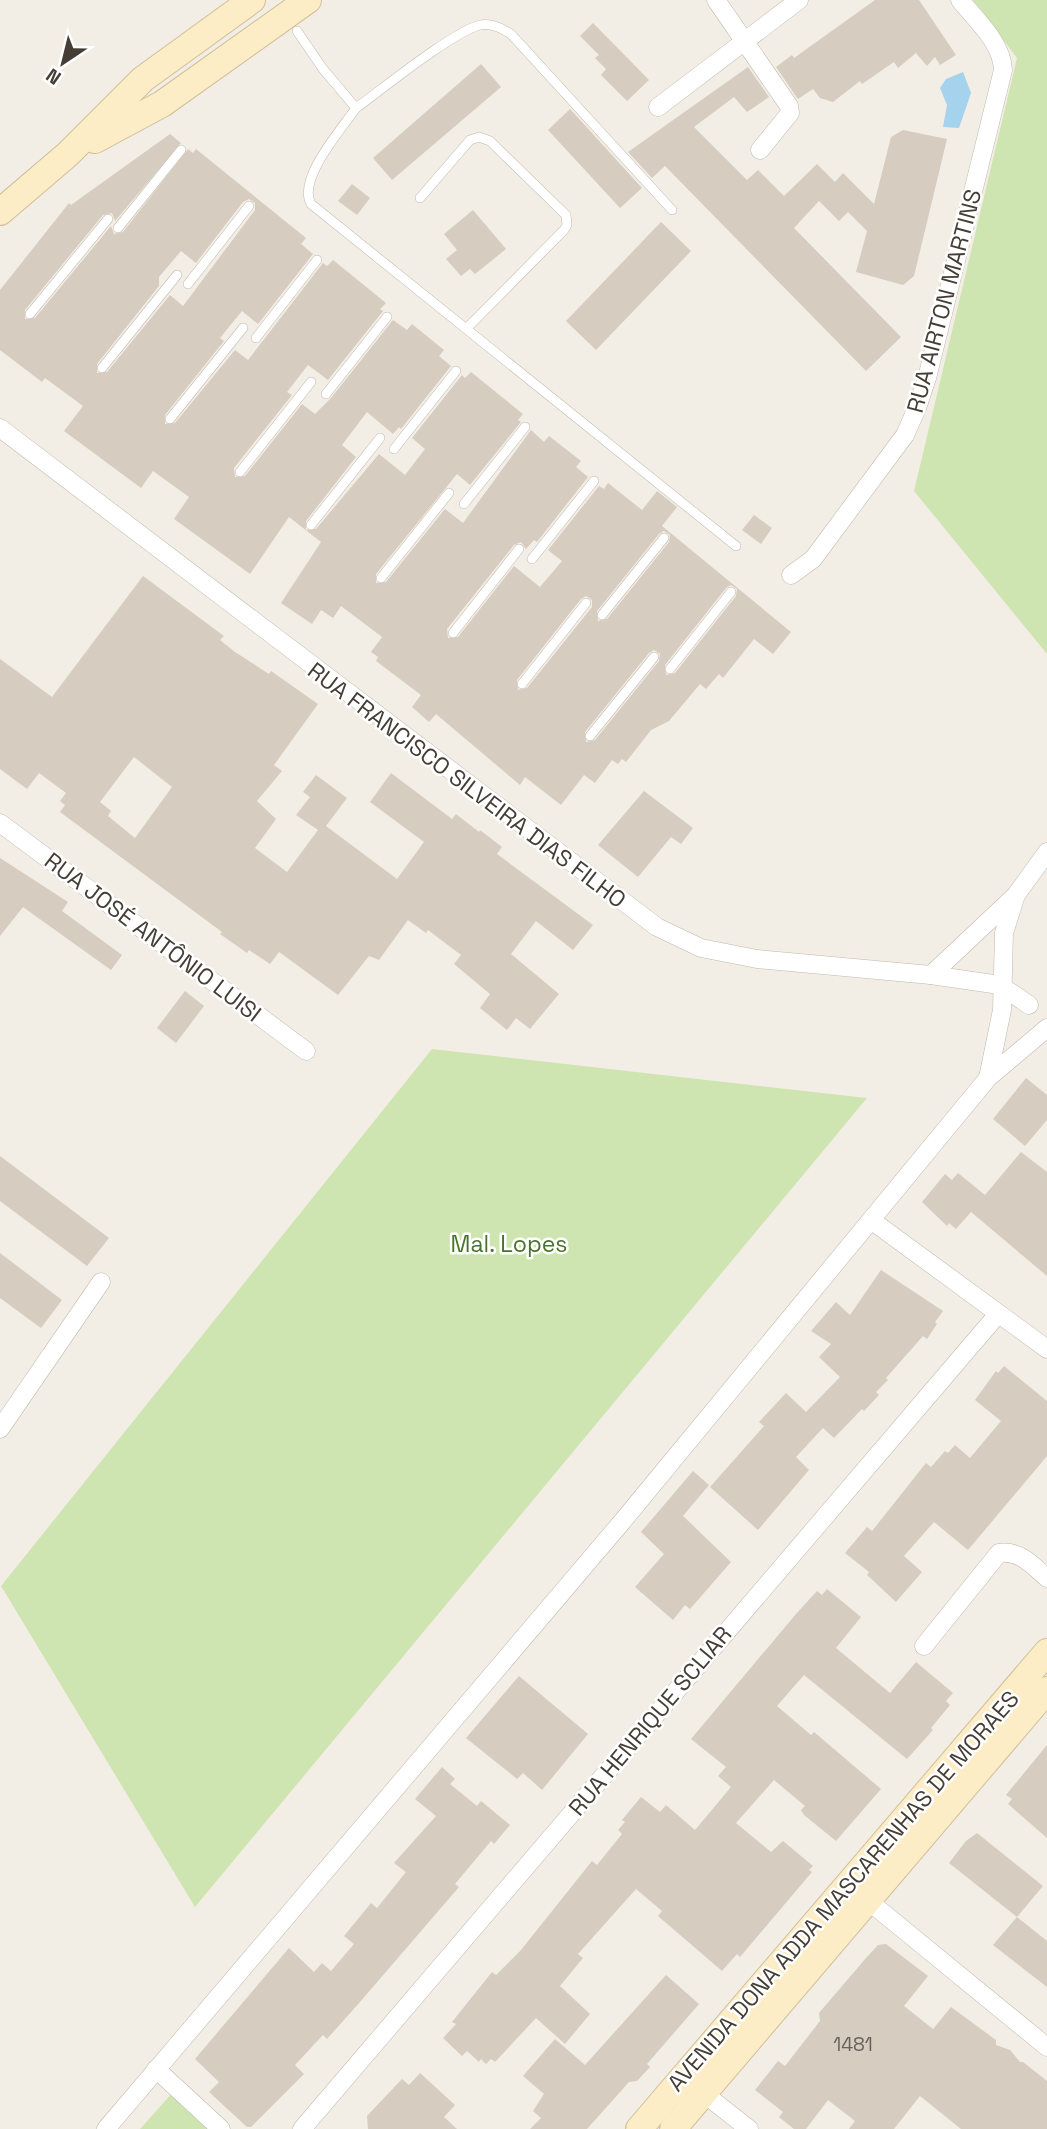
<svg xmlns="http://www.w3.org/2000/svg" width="1047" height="2129" font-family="'Space Grotesk',sans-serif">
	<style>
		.green { fill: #cfe5b1 }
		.water { fill: #a5d2ec }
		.building { fill: #d6ccbf; fill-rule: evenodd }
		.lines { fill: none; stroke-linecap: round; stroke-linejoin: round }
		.service-casing { stroke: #c0b8ac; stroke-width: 10 }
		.minor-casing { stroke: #c0b8ac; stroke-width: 19 }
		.secondary-casing { stroke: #d0bf98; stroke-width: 28 }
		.service { stroke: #fff; stroke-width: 9 }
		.minor { stroke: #fff; stroke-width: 18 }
		.secondary { stroke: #fcedc7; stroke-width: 26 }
		.labels { text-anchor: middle; stroke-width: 5; stroke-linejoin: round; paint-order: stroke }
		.number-label { font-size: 19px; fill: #686258 }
		.street-label { font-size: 23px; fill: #443e36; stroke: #fff }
		.park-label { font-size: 23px; fill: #49732c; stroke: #fff }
	</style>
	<rect width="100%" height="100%" fill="#f2eee6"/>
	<!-- green -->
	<g class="green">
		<polygon points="973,0 1047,0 1047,654 914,491 1017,58"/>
		<polygon points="432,1049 867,1098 195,1907 1,1586"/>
		<polygon points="174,2091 213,2129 140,2129"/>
	</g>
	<!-- water -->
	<polygon class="water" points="963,72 971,93 959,128 943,127 947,105 940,88 946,79"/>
	<!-- building -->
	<g class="building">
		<polygon points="875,0 919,0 956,55 940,65 935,57 927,66 916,53 898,68 894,62 862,84 860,81 833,102 820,98 813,89 798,99 776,67 792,55 794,58"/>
		<polygon points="593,23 649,80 627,101 601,75 606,69 595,58 599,55 580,36"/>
		<polygon points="481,64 501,87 392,180 373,158"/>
		<polygon points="748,67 769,97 747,112 734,97 694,127 747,180 758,170 784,196 817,164 835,182 843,173 874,204 891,137 903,130 947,139 914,276 903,285 856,272 867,231 848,212 839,221 819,201 794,228 901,337 866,371 665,166 652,178 628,152"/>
		<polygon points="570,109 642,188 620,208 548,130"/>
		<path d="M170 134 181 143 115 221 112 213 103 215 25 310V319L35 318 111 226 114 234 123 232 188 149 193 153 196 149 306 238 301 244 313 254 258 324 242 311 220 338 224 341 165 415V424L175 423 235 350 248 360 323 263 327 266 333 260 386 303 380 309 383 311 328 380 308 365 287 392 292 395 234 468 235 477 245 476 302 404 315 414 331 398 393 320 407 330 412 324 444 350 439 356 451 366 401 429 399 427 393 434 367 412 342 445 356 457 306 521V530L316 529 379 454 405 475 425 449 412 438 462 375 465 378 471 372 523 414 518 420 521 422 470 485 457 474 376 574V583L386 582 445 509 463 523 531 430 544 442 549 436 581 461 576 467 588 477 537 542 534 540 526 549 521 542 514 545 447 629 448 638 458 637 514 566 540 587 562 561 548 550 599 486 604 489 608 483 642 510 657 491 677 507 662 526 791 632 773 654 754 639 723 678 719 674 706 689 700 684 669 721 651 730 626 762 622 759 618 764 612 760 595 783 584 775 561 805 525 777 520 785 436 714 429 722 412 707 421 695 376 661 378 657 371 652 382 637 341 606 333 618 321 610 312 624 281 603 321 542 289 517 250 574 174 519 189 497 153 471 141 488 64 431 83 406 45 378 42 382 0 350V290L69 203 71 205ZM249 199 255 203V210L183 306 170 295 107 372 97 373V364L159 286V277L181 251 196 263 243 202ZM664 531 670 535 669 542 607 619 598 621 597 611 659 534ZM731 585 737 589 736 596 675 673 666 675 665 665 726 588ZM586 596 592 600V607L527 688 518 690 517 680 581 599ZM654 650 660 654 659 661 595 740 586 742 585 732 649 653Z"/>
		<polygon points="352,184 370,198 357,215 338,201"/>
		<polygon points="473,210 506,249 475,274 470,269 461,276 446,259 457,250 444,234"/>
		<polygon points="661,222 691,251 596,350 566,321"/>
		<polygon points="754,515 772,528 761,544 742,530"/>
		<path d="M143 576 224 636 220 640 235 652 269 674 271 671 318 704 274 765 282 771 257 801 276 819 255 848 287 872 318 830 296 815 310 797 303 792 316 775 347 798 326 826 397 879 424 842 370 802 391 773 452 819 456 814 479 832 480 830 502 847 497 854 593 925 573 950 536 921 511 954 559 994 530 1029 516 1018 507 1030 480 1008 490 994 454 964 461 955 428 930 426 933 408 920 379 960 369 956 338 995 279 952 270 964 249 950 247 953 220 934 222 932 60 812 65 805 60 801 66 793 39 773 27 789 0 769V659L52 697ZM134 757 172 787 135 838 108 816 111 811 100 802Z"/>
		<polygon points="644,791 693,828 681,844 671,837 638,877 598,845"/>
		<polygon points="0,858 68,902 62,911 122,955 111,970 23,907 0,936"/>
		<polygon points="185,991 204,1006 176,1043 157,1028"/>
		<polygon points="1026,1078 1047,1095 1047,1120 1025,1146 993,1119"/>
		<polygon points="1021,1152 1047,1172 1047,1276 971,1212 956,1229 949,1223 947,1226 922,1202 945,1174 952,1180 958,1173 985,1195"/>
		<polygon points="0,1156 109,1238 87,1266 0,1201"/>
		<polygon points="0,1253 62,1300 41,1328 0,1298"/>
		<polygon points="881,1270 943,1311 935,1322 937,1324 927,1339 923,1336 886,1378 888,1380 876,1392 879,1395 864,1411 862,1409 834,1438 823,1428 796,1457 809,1470 758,1530 710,1487 764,1426 759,1422 786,1393 806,1412 840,1377 819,1357 831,1344 811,1331 836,1302 850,1315"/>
		<polygon points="1004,1366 1047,1401 1047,1456 968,1550 934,1522 904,1556 922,1572 896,1602 867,1575 869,1572 845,1553 867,1527 872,1531 926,1463 931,1467 945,1451 948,1453 955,1445 970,1458 1001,1421 975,1400 996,1371 998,1373"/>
		<polygon points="693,1471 709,1485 683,1516 731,1562 690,1609 685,1605 673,1620 635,1587 664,1554 641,1532"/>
		<polygon points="827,1589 861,1617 836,1648 890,1693 916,1662 953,1693 946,1701 950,1705 931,1728 933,1730 907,1759 804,1675 777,1706 811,1735 814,1732 881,1789 836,1841 804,1815 801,1810 805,1806 774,1780 736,1823 771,1852 783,1841 813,1866 809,1870 812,1872 740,1957 737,1954 722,1971 658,1916 662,1911 636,1889 578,1954 583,1958 560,1986 590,2014 565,2044 536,2018 495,2062 491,2059 486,2064 481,2059 479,2062 467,2051 462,2056 443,2038 456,2024 452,2022 492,1972 496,1975 521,1950 592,1861 597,1865 622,1834 618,1830 625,1822 622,1820 641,1797 660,1812 666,1805 695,1830 731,1787 718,1776 726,1767 691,1739 796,1614 817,1591 822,1595"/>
		<polygon points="519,1676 588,1734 542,1790 523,1773 517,1779 466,1738"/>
		<polygon points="1047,1745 1047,1838 1008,1804 1012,1799 1006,1795"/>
		<polygon points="442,1767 455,1779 450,1784 477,1806 481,1801 510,1825 494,1844 491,1841 455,1884 459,1887 360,2002 327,2039 323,2035 295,2065 304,2074 251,2127 247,2127 209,2092 219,2082 195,2059 289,1948 314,1972 322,1963 331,1971 354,1944 344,1936 371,1903 377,1908 406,1872 394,1863 436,1816 415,1799"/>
		<polygon points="977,1833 1043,1886 1017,1917 1047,1941 1047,1987 993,1945 1017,1917 949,1863 966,1841"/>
		<polygon points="886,1944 928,1976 904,2006 933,2029 951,2007 996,2040 996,2045 1010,2050 1020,2062 1023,2062 1047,2081 1047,2129 961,2129 920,2096 894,2129 849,2129 855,2121 828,2100 806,2129 794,2129 779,2117 783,2112 755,2090 778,2061 785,2066 820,2021 819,2013 866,1958 878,1945"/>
		<polygon points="666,1975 699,2004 647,2064 650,2067 637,2081 629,2082 587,2129 530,2129 541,2118 533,2111 544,2094 523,2076 555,2039 585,2065"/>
		<polygon points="420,2073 455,2105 444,2117 457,2129 368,2129 367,2116 402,2079 409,2085"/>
	</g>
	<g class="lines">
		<defs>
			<g id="service">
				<path d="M297 31 323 69 356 108C341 130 297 179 311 204L736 546"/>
				<path d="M356 108C381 90 454 31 480 25 492 23 501 28 511 34L672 210"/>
				<polyline points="420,198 470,140 479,137 490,141 566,215 567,225 564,230 468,327"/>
				<polyline points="118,228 181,150"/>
				<polyline points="188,284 249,206"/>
				<polyline points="30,314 108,219"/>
				<polyline points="256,338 317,260"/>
				<polyline points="102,368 177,275"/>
				<polyline points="326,394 387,317"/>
				<polyline points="170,419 243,328"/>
				<polyline points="394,449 456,371"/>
				<polyline points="240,472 311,382"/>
				<polyline points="464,504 525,427"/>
				<polyline points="311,525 380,438"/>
				<polyline points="532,559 594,481"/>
				<polyline points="381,578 449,493"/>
				<polyline points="602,615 664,538"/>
				<polyline points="453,633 519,549"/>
				<polyline points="670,669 731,592"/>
				<polyline points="522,684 586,603"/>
				<polyline points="590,736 654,657"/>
			</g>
			<g id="minor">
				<polyline points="716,0 789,106 790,113 760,150"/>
				<polyline points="658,107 799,0"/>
				<polyline points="0,428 657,927 701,948 757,959 931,975 1000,985 1029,1005"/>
				<path d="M791 575 813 559 905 435 917 408 927 378 1003 70C1002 43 977 21 960 0"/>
				<polyline points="0,823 306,1051"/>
				<polyline points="931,975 1016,895 1047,852"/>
				<polyline points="988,1078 1002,1010 1004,933 1016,895"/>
				<polyline points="871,1220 1047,1349"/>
				<polyline points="0,1429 101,1282"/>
				<path d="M924 1646 999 1553C1020 1550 1032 1565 1047 1578"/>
				<polyline points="860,1894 1047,2047"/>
				<polyline points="156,2069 221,2129"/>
				<polyline points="697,2088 749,2129"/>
				<polyline points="106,2129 621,1523 988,1078 1047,1028"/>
				<polyline points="302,2129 998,1314"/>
			</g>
			<g id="secondary">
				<polyline points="95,140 162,104 308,0"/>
				<polyline points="0,212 68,154 143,79 252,0"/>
				<polyline points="639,2129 1047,1652"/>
				<polyline points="673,2129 1047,1690"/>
			</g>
		</defs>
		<!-- service casing -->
		<use href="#service" class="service-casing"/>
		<!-- minor casing -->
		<use href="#minor" class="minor-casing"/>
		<!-- secondary casing -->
		<use href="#secondary" class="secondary-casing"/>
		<!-- service -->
		<use href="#service" class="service"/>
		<!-- minor -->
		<use href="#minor" class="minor"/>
		<!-- secondary -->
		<use href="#secondary" class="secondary"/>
	</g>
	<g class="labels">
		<!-- number labels -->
		<g class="number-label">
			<text x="853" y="2051">1481</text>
		</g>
		<!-- street labels -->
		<g class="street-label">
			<text transform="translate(944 301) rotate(-75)" y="8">RUA AIRTON MARTINS</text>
			<text transform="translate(467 785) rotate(37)" y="8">RUA FRANCISCO SILVEIRA DIAS FILHO</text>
			<text transform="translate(153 937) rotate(37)" y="8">RUA JOSÉ ANTÔNIO LUISI</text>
			<text transform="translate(650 1721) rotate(-50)" y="8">RUA HENRIQUE SCLIAR</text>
			<text transform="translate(843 1891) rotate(-49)" y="8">AVENIDA DONA ADDA MASCARENHAS DE MORAES</text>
		</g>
		<!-- park labels -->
		<g class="park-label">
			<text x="509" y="1252">Mal. Lopes</text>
		</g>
	</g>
	<!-- north arrow -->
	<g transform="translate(63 63) rotate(215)" stroke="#ffffff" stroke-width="5" paint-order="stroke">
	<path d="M0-5L12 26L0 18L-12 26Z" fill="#443e36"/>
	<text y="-10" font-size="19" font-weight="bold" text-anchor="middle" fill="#443e36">N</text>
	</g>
</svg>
